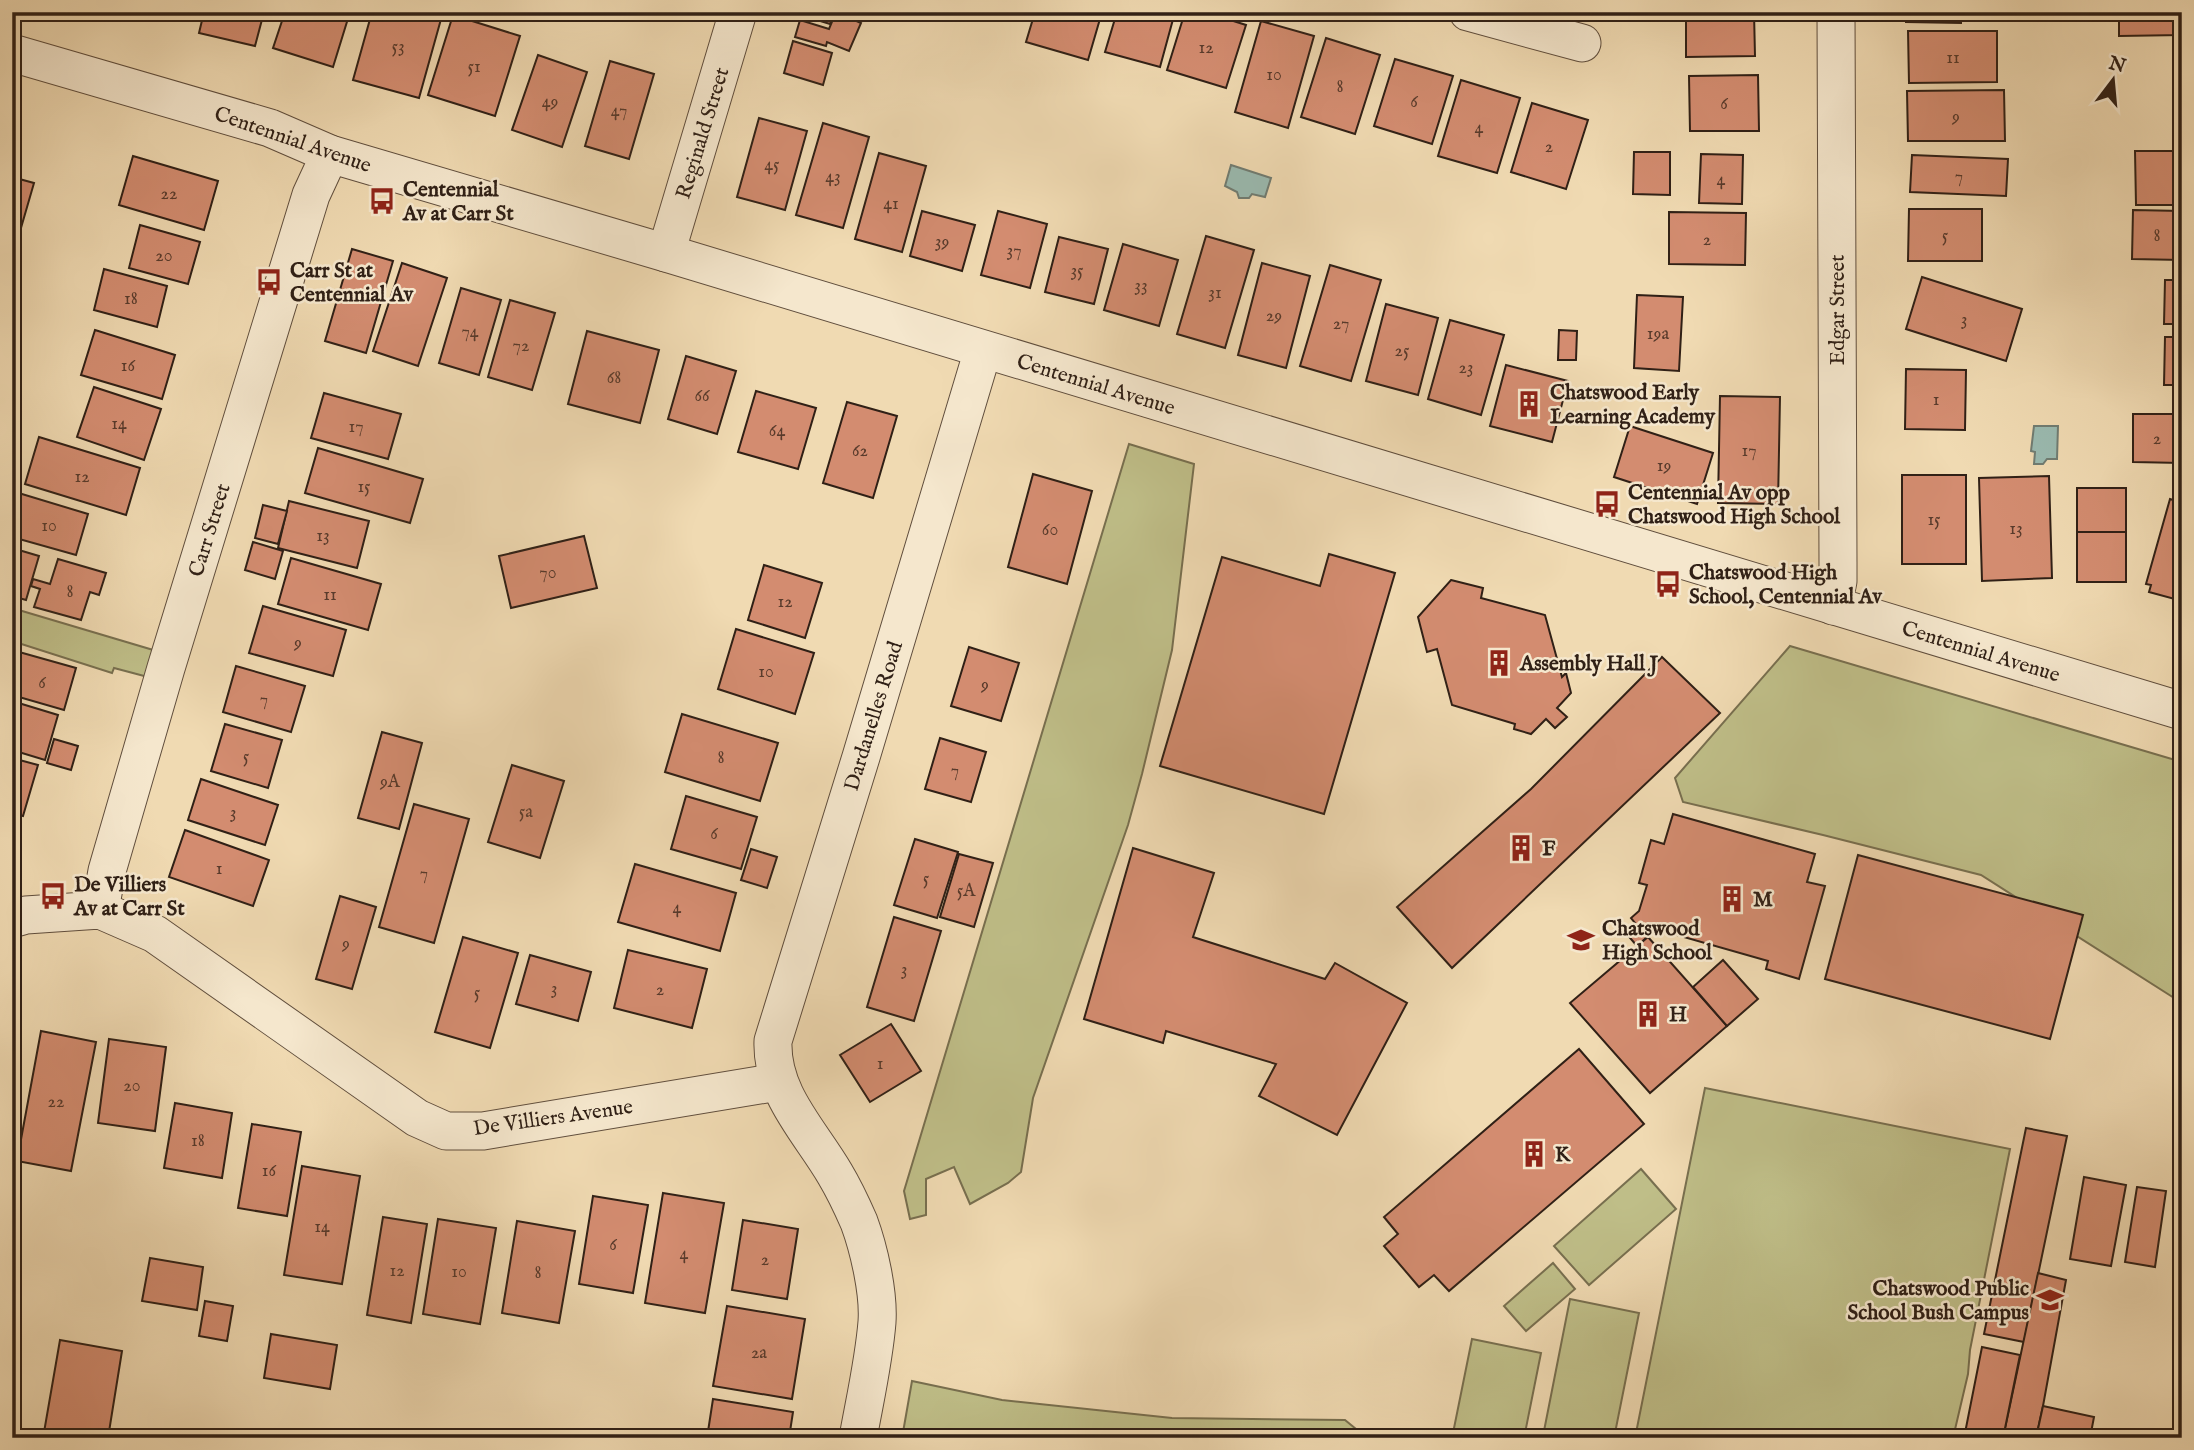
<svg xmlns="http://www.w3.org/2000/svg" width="2194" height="1450" font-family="'IM FELL English',serif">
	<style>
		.green { fill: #bfbe88; stroke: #786f4f; stroke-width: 2 }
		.water { fill: #9abab0; stroke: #707c72; stroke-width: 2 }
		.building { fill: #d38c70; stroke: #302016; stroke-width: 2 }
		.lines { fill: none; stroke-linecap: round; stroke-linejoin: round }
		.minor-casing { stroke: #604e3d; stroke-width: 39 }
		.minor { stroke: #f5e7cd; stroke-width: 37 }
		.labels { text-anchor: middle; stroke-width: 5; stroke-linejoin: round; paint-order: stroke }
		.number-label { font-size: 18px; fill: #593b2c }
		.street-label { font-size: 21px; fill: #302016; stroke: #f5e7cd }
		.poi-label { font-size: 21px; font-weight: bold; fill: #302016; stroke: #f5e7cd; text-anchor: start }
	</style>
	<rect width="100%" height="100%" fill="#f0dab2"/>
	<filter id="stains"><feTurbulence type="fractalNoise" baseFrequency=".00286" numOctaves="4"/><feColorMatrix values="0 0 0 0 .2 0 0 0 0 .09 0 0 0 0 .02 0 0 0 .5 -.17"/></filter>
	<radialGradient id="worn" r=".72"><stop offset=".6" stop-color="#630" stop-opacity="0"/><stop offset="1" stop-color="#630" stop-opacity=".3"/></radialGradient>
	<!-- green -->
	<g class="green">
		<polygon points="1129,444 1194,464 1172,650 1142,774 1128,825 1033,1098 1021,1172 1008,1183 970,1204 954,1167 926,1179 926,1215 910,1219 904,1191"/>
		<polygon points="12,608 170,655 163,681 114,668 112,673 12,641"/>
		<polygon points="1790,646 2182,762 2182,1003 1981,875 1823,835 1683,802 1675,778"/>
		<polygon points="1705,1088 2010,1149 1970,1350 1968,1374 1953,1438 1635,1438"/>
		<polygon points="1641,1169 1676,1209 1589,1285 1554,1246"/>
		<polygon points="1553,1263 1575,1289 1526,1331 1504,1306"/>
		<polygon points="1570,1299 1639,1313 1614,1438 1554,1438 1543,1436"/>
		<polygon points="1472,1339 1541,1353 1524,1438 1452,1438"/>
		<polygon points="912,1381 1002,1400 1172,1418 1345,1420 1367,1438 902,1438"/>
	</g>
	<!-- water -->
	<g class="water">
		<polygon points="1231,165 1271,178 1265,197 1252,194 1249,198 1239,198 1237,192 1225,186"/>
		<polygon points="2034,426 2058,426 2057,459 2047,459 2043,464 2034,464 2035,452 2031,451"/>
	</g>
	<!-- building -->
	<g class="building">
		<polygon points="204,12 264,12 255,46 199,33"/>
		<polygon points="285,12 350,12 333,67 273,48"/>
		<polygon points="372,12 443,12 419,98 353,80"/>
		<polygon points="802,12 834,12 830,24 801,15"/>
		<polygon points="836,12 861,23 849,51 827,42 826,46 795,37 800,20 829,29"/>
		<polygon points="1035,12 1102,12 1088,60 1026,42"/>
		<polygon points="1117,12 1175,12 1160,67 1105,52"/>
		<polygon points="1185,12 1205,12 1246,25 1226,88 1167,70"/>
		<polygon points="1686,12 1754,12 1755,56 1686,57"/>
		<polygon points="1906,12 1961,12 1961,23 1906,22"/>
		<polygon points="2119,12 2182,12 2182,35 2119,36"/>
		<polygon points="453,15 520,36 495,116 428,95"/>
		<polygon points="1261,21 1314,36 1288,128 1235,112"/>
		<polygon points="1908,31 1997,31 1997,82 1909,83"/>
		<polygon points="1326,38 1380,55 1355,134 1301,117"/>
		<polygon points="793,41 832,53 823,85 784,73"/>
		<polygon points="538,55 587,72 562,147 512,130"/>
		<polygon points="1395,59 1453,76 1432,144 1374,126"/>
		<polygon points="610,61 654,74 629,159 585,146"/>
		<polygon points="1758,75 1759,131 1690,131 1689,76"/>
		<polygon points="1461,80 1520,98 1497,173 1438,156"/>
		<polygon points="2004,90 2005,141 1908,141 1907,91"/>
		<polygon points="1532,103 1588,120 1566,189 1511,172"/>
		<polygon points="759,118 807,131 785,210 737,197"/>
		<polygon points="823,123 869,137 843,228 796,215"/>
		<polygon points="2135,151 2182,151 2182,205 2136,205"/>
		<polygon points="1634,152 1670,152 1670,195 1633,194"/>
		<polygon points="879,153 926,166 902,252 855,239"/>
		<polygon points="1701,154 1743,155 1742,204 1699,203"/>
		<polygon points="1912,155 2008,159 2006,196 1910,192"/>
		<polygon points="133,156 218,181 204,230 119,205"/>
		<polygon points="12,177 34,183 12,259"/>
		<polygon points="1909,209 1982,209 1982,261 1908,261"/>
		<polygon points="2133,210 2182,211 2182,260 2132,259"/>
		<polygon points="922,211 975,225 962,271 910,256"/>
		<polygon points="998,211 1047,224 1030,288 981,275"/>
		<polygon points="1669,212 1746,213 1745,265 1669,264"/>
		<polygon points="140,225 200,242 188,284 129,268"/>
		<polygon points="1206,236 1254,250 1225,348 1177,334"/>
		<polygon points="1059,237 1108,249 1094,304 1045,292"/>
		<polygon points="1123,244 1178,260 1159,326 1104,310"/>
		<polygon points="352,249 393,261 366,353 325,341"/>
		<polygon points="402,263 447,278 418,366 373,351"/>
		<polygon points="1262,263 1310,276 1286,368 1238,355"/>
		<polygon points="1330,265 1381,280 1351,381 1300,366"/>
		<polygon points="104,269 167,286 157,327 94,310"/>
		<polygon points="1922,277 2022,309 2006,361 1906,329"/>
		<polygon points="2165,280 2182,280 2182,324 2164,324"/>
		<polygon points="461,288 501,300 479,375 439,363"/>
		<polygon points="1637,295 1683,297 1679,371 1634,368"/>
		<polygon points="510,300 555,313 532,390 488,377"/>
		<polygon points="1386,304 1438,318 1418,395 1366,381"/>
		<polygon points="1450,320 1504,335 1481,415 1428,399"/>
		<polygon points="95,330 175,355 162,399 81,375"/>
		<polygon points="1559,330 1577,331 1576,360 1558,360"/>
		<polygon points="587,331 659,350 640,423 568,404"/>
		<polygon points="2165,337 2182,337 2182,385 2164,385"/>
		<polygon points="686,356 736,371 717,434 668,419"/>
		<polygon points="1506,365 1568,381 1552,442 1490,426"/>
		<polygon points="1906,369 1966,370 1965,430 1905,429"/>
		<polygon points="94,387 161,409 144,460 77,437"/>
		<polygon points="756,391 816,408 798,469 738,452"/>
		<polygon points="324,393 401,414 388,459 311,438"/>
		<polygon points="1720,396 1780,397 1778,504 1718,503"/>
		<polygon points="847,402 897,416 873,498 823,483"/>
		<polygon points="2133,414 2182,414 2182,463 2133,462"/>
		<polygon points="1630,426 1713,453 1697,504 1614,477"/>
		<polygon points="39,437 140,468 126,515 25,484"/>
		<polygon points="318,448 423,479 410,523 305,493"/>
		<polygon points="1033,474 1092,491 1067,584 1008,567"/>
		<rect x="1902" y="475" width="64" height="89"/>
		<polygon points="2049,476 2052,578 1982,581 1979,478"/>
		<rect x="2077" y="488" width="49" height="44"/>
		<polygon points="12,491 88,514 76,555 12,537"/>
		<polygon points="2170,499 2182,503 2182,601 2149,592 2151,585 2146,584"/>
		<polygon points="289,501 369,521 357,568 278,548"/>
		<polygon points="263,505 287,511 278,544 255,538"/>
		<rect x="2077" y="532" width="49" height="50"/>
		<polygon points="584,536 597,588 511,608 499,556"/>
		<polygon points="253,542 283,551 275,579 245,570"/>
		<polygon points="12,548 39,556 26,600 12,596"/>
		<polygon points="1329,554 1395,573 1324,814 1160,766 1222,557 1320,586"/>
		<polygon points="291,558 381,584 368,630 278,604"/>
		<polygon points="58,559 106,573 99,595 90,592 81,620 34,607 40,589 31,586 33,579 50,584"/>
		<polygon points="764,565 822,583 805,638 748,620"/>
		<polygon points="1451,580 1483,588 1481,598 1545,615 1562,677 1566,673 1571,693 1557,708 1567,717 1555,728 1546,719 1531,734 1514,729 1515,724 1452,705 1437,649 1427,652 1418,617"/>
		<polygon points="263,606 346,630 333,676 249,653"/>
		<polygon points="736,629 814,653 795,714 718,689"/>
		<polygon points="969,647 1019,663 1001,721 951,706"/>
		<polygon points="12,650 76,668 64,710 12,695"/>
		<polygon points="1662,657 1720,713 1452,968 1397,907 1531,789"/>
		<polygon points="236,666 305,686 291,732 223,712"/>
		<polygon points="12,701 58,715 45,760 12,750"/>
		<polygon points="682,714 778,743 760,801 665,772"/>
		<polygon points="225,724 282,740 268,788 211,771"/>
		<polygon points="382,732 422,743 399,829 358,818"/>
		<polygon points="940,738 986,752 971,802 925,789"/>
		<polygon points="54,739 78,746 71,770 47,763"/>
		<polygon points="12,758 38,765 23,816 12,813"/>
		<polygon points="512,765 564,781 540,858 488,842"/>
		<polygon points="201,779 278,805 265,845 188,820"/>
		<polygon points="686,796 757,817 741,869 671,849"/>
		<polygon points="414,804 469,819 434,943 379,927"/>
		<polygon points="1673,814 1815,854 1807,882 1825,886 1799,979 1766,969 1768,961 1656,929 1637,946 1625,932 1635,923 1631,918 1639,911 1647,885 1639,883 1651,840 1664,844"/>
		<polygon points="185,830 269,860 253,906 169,877"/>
		<polygon points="915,839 958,852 937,918 894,905"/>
		<polygon points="1133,848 1214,873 1193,937 1325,979 1335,963 1407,1003 1337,1135 1259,1096 1276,1064 1166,1031 1163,1043 1084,1019"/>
		<polygon points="751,849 777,857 767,888 741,880"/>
		<polygon points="959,854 993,863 974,927 940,917"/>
		<polygon points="1858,855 2083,915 2050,1039 1825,979"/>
		<polygon points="635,864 736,893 720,951 618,922"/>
		<polygon points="340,896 376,907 352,989 316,979"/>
		<polygon points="894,917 941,931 914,1021 867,1007"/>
		<polygon points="463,937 518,953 490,1048 435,1032"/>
		<polygon points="1648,937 1727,1026 1650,1093 1570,1003"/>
		<polygon points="628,950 707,969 692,1028 614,1008"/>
		<polygon points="530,955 591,972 578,1021 516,1004"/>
		<polygon points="1723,960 1758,999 1727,1026 1693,987"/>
		<polygon points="891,1024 921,1071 870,1102 840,1055"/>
		<polygon points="41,1031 96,1042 71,1171 17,1161"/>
		<polygon points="109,1039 166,1047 155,1131 98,1123"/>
		<polygon points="1579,1049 1644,1124 1449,1291 1434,1275 1419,1287 1384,1246 1398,1234 1384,1217"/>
		<polygon points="175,1103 232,1113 222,1178 164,1168"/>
		<polygon points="252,1124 301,1132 287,1216 238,1208"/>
		<polygon points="2026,1128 2067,1136 2024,1342 1984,1334"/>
		<polygon points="302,1166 360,1176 342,1284 284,1275"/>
		<polygon points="2084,1177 2126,1185 2111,1266 2070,1259"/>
		<polygon points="2137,1187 2166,1191 2155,1267 2125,1262"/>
		<polygon points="663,1193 724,1203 705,1313 645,1303"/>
		<polygon points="593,1196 648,1205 633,1293 579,1284"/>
		<polygon points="383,1217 427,1224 411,1323 367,1315"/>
		<polygon points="438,1219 496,1228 480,1324 423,1314"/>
		<polygon points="743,1220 798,1229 787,1299 732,1290"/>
		<polygon points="517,1221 575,1231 559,1323 502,1313"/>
		<polygon points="150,1258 203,1267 197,1310 142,1301"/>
		<polygon points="2038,1273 2066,1280 2043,1406 2036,1438 2003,1438"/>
		<polygon points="205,1301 233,1306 227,1341 199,1336"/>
		<polygon points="727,1306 805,1319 792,1399 713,1386"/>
		<polygon points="271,1334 337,1345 330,1389 264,1378"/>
		<polygon points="60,1340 122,1351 108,1438 43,1438"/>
		<polygon points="1982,1347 2020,1355 2003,1438 1964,1438"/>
		<polygon points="713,1399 793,1412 789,1438 707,1438"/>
		<polygon points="2043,1406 2094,1417 2090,1438 2036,1438"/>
	</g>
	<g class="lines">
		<defs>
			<g id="minor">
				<polyline points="1468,12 1582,43"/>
				<polyline points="12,53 270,128 330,154 666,253 2182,711"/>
				<polyline points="666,253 738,12"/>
				<polyline points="1833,606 1838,581 1838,562 1836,12"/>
				<polyline points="100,910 107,871 166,668 311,195 330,154"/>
				<polyline points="12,919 26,915 100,910 155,934 417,1118 446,1131 483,1131 778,1082"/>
				<path d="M858 1438C865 1399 874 1360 877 1322 879 1293 869 1249 859 1222 852 1206 844 1189 835 1174 810 1131 771 1094 773 1041L861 757 983 350"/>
			</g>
		</defs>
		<!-- minor casing -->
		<use href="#minor" class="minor-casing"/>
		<!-- minor -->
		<use href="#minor" class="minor"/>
	</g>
	<!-- icons -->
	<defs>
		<symbol id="bus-bare" viewBox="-9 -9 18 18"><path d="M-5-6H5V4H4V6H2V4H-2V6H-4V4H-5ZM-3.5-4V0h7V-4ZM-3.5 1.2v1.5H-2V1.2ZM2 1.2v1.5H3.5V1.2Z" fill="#8f2418" stroke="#f5e7cd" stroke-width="2.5" paint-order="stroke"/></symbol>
		<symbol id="building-bare" viewBox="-9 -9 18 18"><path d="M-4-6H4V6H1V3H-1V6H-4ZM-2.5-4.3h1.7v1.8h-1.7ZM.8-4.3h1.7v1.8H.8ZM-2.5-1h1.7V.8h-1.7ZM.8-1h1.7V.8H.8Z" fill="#8f2418" stroke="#f5e7cd" stroke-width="2.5" paint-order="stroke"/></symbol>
		<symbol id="school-bare" viewBox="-9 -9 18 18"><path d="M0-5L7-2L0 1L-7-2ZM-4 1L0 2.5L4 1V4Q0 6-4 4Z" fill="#8f2418" stroke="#f5e7cd" stroke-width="2.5" paint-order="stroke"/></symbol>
	</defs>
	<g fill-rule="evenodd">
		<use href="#bus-bare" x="363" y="182" width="38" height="38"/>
		<use href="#bus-bare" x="250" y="263" width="38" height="38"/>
		<use href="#building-bare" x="1510" y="385" width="38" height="38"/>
		<use href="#bus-bare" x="1588" y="485" width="38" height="38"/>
		<use href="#bus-bare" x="1649" y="565" width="38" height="38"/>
		<use href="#building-bare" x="1480" y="644" width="38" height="38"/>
		<use href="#building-bare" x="1502" y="829" width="38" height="38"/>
		<use href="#bus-bare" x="34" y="877" width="38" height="38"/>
		<use href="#building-bare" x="1713" y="880" width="38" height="38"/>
		<use href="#school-bare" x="1562" y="921" width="38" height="38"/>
		<use href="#building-bare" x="1629" y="995" width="38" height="38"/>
		<use href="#building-bare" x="1515" y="1135" width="38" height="38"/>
		<use href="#school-bare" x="2031" y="1281" width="38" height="38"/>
	</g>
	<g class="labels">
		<!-- number labels -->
		<g class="number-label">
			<text x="398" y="52">53</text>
			<text x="1206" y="53">12</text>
			<text x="1953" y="63">11</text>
			<text x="474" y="72">51</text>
			<text x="1274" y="80">10</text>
			<text x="1340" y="92">8</text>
			<text x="550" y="107">49</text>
			<text x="1414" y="107">6</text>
			<text x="1724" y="109">6</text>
			<text x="619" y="116">47</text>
			<text x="1956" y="122">9</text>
			<text x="1479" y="133">4</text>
			<text x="1549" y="152">2</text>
			<text x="772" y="170">45</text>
			<text x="833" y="182">43</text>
			<text x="1959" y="182">7</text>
			<text x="1721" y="185">4</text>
			<text x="169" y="199">22</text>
			<text x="891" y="209">41</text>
			<text x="1945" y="241">5</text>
			<text x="2157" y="241">8</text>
			<text x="1707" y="245">2</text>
			<text x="942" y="247">39</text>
			<text x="1014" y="256">37</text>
			<text x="164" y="261">20</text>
			<text x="1077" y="276">35</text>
			<text x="1141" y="291">33</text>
			<text x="1215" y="298">31</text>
			<text x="131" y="304">18</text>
			<text x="1274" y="321">29</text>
			<text x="1964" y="325">3</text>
			<text x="1341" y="329">27</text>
			<text x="470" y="337">74</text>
			<text x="1658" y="339">19a</text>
			<text x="521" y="351">72</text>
			<text x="1402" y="356">25</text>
			<text x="128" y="371">16</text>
			<text x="1466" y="373">23</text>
			<text x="614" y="383">68</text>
			<text x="702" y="401">66</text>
			<text x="1936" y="405">1</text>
			<text x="119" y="429">14</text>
			<text x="356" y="432">17</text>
			<text x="777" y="436">64</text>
			<text x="2157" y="444">2</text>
			<text x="860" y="456">62</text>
			<text x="1749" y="456">17</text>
			<text x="1664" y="471">19</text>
			<text x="82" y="482">12</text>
			<text x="364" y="492">15</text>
			<text x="1934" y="525">15</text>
			<text x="49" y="531">10</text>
			<text x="2016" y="534">13</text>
			<text x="1050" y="535">60</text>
			<text x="323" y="541">13</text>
			<text x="548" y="578">70</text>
			<text x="70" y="597">8</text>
			<text x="330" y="600">11</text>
			<text x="785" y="607">12</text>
			<text x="298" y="648">9</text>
			<text x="766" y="677">10</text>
			<text x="42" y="688">6</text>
			<text x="985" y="690">9</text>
			<text x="264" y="705">7</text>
			<text x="246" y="762">5</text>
			<text x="721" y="763">8</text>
			<text x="955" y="776">7</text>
			<text x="390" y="787">9A</text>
			<text x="526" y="817">5a</text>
			<text x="233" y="818">3</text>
			<text x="714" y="839">6</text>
			<text x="219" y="874">1</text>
			<text x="424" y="879">7</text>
			<text x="926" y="884">5</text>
			<text x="966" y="896">5A</text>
			<text x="677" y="913">4</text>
			<text x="346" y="949">9</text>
			<text x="904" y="975">3</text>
			<text x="554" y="994">3</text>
			<text x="660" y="995">2</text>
			<text x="477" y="998">5</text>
			<text x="880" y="1069">1</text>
			<text x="132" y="1091">20</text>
			<text x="56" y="1107">22</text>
			<text x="198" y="1146">18</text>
			<text x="269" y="1176">16</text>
			<text x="322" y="1232">14</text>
			<text x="613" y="1250">6</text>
			<text x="684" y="1259">4</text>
			<text x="765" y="1265">2</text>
			<text x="397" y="1276">12</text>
			<text x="459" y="1277">10</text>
			<text x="538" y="1278">8</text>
			<text x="759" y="1358">2a</text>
		</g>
		<!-- street labels -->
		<g class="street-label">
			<text transform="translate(702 133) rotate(-73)" y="7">Reginald Street</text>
			<text transform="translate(293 139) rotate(19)" y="7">Centennial Avenue</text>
			<text transform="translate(1837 310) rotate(-90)" y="7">Edgar Street</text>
			<text transform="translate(1096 384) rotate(17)" y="7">Centennial Avenue</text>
			<text transform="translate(209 530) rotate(-73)" y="7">Carr Street</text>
			<text transform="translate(1981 651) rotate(17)" y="7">Centennial Avenue</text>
			<text transform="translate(873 716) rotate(-73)" y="7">Dardanelles Road</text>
			<text transform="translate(553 1117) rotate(-8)" y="7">De Villiers Avenue</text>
		</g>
		<!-- poi labels -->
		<g class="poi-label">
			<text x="403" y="196">Centennial<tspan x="403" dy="24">Av at Carr St</tspan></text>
			<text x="290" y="277">Carr St at<tspan x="290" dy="24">Centennial Av</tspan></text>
			<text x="1550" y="399">Chatswood Early<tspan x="1550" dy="24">Learning Academy</tspan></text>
			<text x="1628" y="499">Centennial Av opp<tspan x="1628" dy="24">Chatswood High School</tspan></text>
			<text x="1689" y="579">Chatswood High<tspan x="1689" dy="24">School, Centennial Av</tspan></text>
			<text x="1520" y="670">Assembly Hall J</text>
			<text x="1542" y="855">F</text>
			<text x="74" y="891">De Villiers<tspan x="74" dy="24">Av at Carr St</tspan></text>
			<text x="1753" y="906">M</text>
			<text x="1602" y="935">Chatswood<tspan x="1602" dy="24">High School</tspan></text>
			<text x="1669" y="1021">H</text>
			<text x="1555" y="1161">K</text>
			<text x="2029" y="1295" text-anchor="end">Chatswood Public<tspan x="2029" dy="24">School Bush Campus</tspan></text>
		</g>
	</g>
	<!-- margin -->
	<rect width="2194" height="1450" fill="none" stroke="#f0dab2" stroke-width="42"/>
	<rect x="14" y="14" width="2166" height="1422" fill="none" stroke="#302016" stroke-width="3.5"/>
	<rect x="21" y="21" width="2152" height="1408" fill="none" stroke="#302016" stroke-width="2"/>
	<!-- north arrow -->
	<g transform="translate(2113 80) rotate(16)" stroke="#f5e7cd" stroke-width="5" paint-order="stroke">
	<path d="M0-5L12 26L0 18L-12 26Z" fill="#302016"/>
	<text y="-10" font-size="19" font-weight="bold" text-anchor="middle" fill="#302016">N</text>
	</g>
	<rect width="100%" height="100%" filter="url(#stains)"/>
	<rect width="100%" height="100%" fill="url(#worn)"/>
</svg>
